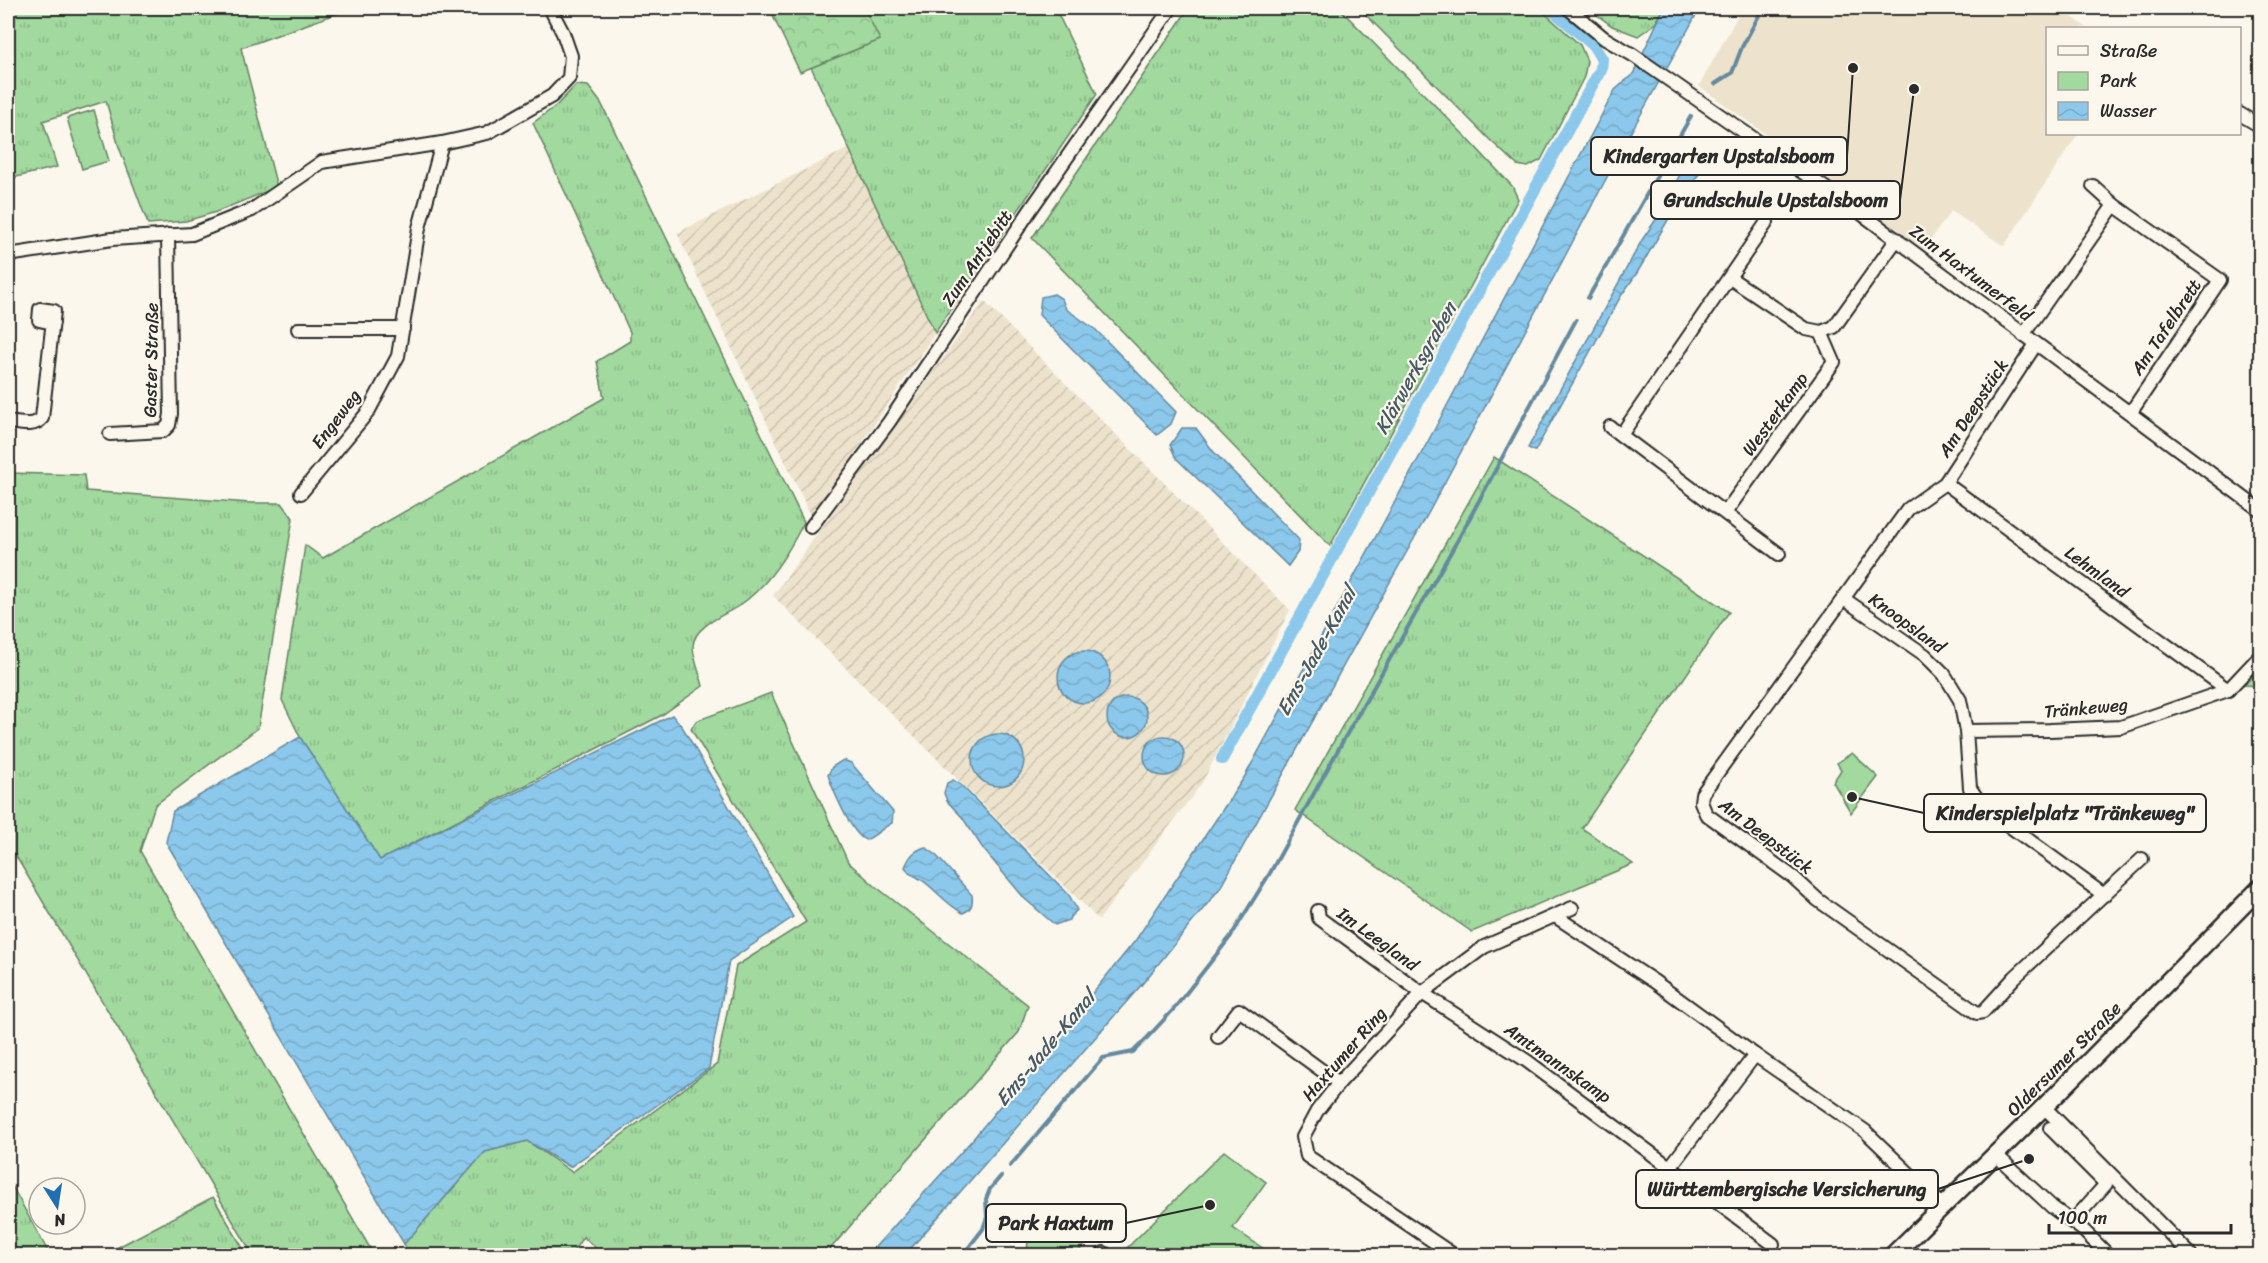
<svg xmlns="http://www.w3.org/2000/svg" width="2268" height="1263" font-family="Sriracha,sans-serif">
	<style>
		.built { fill: #ede3cd }
		.industrial { fill: url(#industrial-furrows) }
		.grass { fill: url(#grass-tufts); stroke: #668264; stroke-width: 1.5 }
		.forest { fill: url(#forest-crowns); stroke: #668264; stroke-width: 1.5 }
		.park { fill: #a1d99e; stroke: #668264; stroke-width: 1.5 }
		.water { fill: url(#water-waves); stroke: #65899e; stroke-width: 1.5 }
		.lines { fill: none; stroke-linecap: round; stroke-linejoin: round }
		.stream { stroke: #65899e; stroke-width: 4 }
		.canal { stroke: #8bc8eb; stroke-width: 12 }
		.minor-casing { stroke: #2b2b2b; stroke-width: 16 }
		.secondary-casing { stroke: #2b2b2b; stroke-width: 21 }
		.minor { stroke: #fbf7ec; stroke-width: 12 }
		.secondary { stroke: #fbf7ec; stroke-width: 16 }
		.labels { text-anchor: middle; stroke-width: 4.5; stroke-linejoin: round; paint-order: stroke }
		.street-label { font-size: 18px; fill: #2b2b2b; stroke: #fbf7ec }
		.water-label { font-size: 20px; font-style: italic; fill: #485a65; stroke: #fbf7ec }
		.leader { fill: none; stroke: #2b2b2b; stroke-width: 2 }
		.callout-dot { fill: #2b2b2b; stroke: #fbf7ec; stroke-width: 2 }
		.callout { fill: #fbf7ec; stroke: #2b2b2b; stroke-width: 2 }
		.callout-label { font-size: 20px; text-anchor: middle; font-weight: bold; fill: #2b2b2b }
	</style>
	<defs>
		<pattern id="industrial-furrows" width="10" height="10" patternUnits="userSpaceOnUse" patternTransform="scale(1.5)"><rect width="10" height="10" fill="#ede3cd"/><path d="M-1 1l2-2M0 10L10 0M9 11l2-2" fill="none" stroke="#cbc3b0"/></pattern>
		<pattern id="grass-tufts" width="24" height="20" patternUnits="userSpaceOnUse" patternTransform="scale(1.5)"><rect width="24" height="20" fill="#a1d99e"/><path d="M3 7l-1-3M5 7V3M7 7l1-3M15 17l-1-3M17 17v-4M19 17l1-3" fill="none" stroke="#8bba88"/></pattern>
		<pattern id="forest-crowns" width="20" height="18" patternUnits="userSpaceOnUse" patternTransform="scale(1.5)"><rect width="20" height="18" fill="#a1d99e"/><path d="M2 6a3 3 0 1 1 6 0M12 15a3 3 0 1 1 6 0" fill="none" stroke="#8bba88"/></pattern>
		<pattern id="water-waves" width="16" height="10" patternUnits="userSpaceOnUse" patternTransform="scale(1.5)"><rect width="16" height="10" fill="#8bc8eb"/><path d="M0 5q4-4 8 0t8 0" fill="none" stroke="#78acca"/></pattern>
	</defs>
	<rect width="100%" height="100%" fill="#fbf7ec"/>
	<filter id="ink" filterUnits="userSpaceOnUse"><feTurbulence type="fractalNoise" baseFrequency=".0167" numOctaves="2"/><feDisplacementMap in="SourceGraphic" scale="12" xChannelSelector="R" yChannelSelector="G"/><feConvolveMatrix kernelMatrix="1 2 1 2 8 2 1 2 1" color-interpolation-filters="sRGB"/></filter>
	<g filter="url(#ink)">
		<!-- built -->
		<polygon class="built" points="1742,8 2060,8 2087,28 2048,28 2048,134 2078,134 2004,246 1951,211 1924,249 1699,86"/>
		<!-- industrial -->
		<g class="industrial">
			<polygon points="849,148 935,333 812,518 677,233"/>
			<polygon points="984,301 1290,610 1202,783 1099,920 773,596"/>
		</g>
		<!-- grass -->
		<g class="grass">
			<polygon points="8,8 352,8 241,48 277,187 216,212 186,221 148,224 119,147 106,101 43,121 57,167 8,179"/>
			<polygon points="864,8 1055,8 1097,94 935,333 811,67 879,40"/>
			<polygon points="1189,8 1339,8 1468,139 1512,186 1518,199 1330,546 1032,238"/>
			<polygon points="1359,8 1539,8 1580,45 1587,61 1584,77 1541,160 1528,167 1517,165 1491,141"/>
			<polygon points="1588,8 1664,8 1655,24 1638,36 1612,26"/>
			<path d="M576 85 588 86 601 103 804 522C788 553 769 585 740 605 726 615 694 625 693 646 693 658 700 674 703 686L662 715 380 860 300 737 282 700 305 545 323 558 604 398 597 361 630 341V332L533 123 557 105Z"/>
			<polygon points="1494,457 1729,612 1582,828 1633,864 1472,932 1295,810"/>
			<polygon points="8,473 84,475 86,491 250,503 282,503 293,518 258,728 155,805 140,851 374,1255 253,1255 14,853 8,859"/>
			<polygon points="771,693 848,862 875,886 1028,1005 1019,1032 825,1255 593,1255 597,1249 583,1237 570,1256 410,1255 404,1244 485,1152 527,1141 572,1172 717,1064 736,966 806,922 691,729 696,721"/>
			<polygon points="8,1179 50,1255 8,1255"/>
			<polygon points="213,1197 247,1255 103,1255"/>
		</g>
		<!-- forest -->
		<polygon class="forest" points="769,8 864,8 880,40 800,72"/>
		<!-- park -->
		<g class="park">
			<polygon points="94,110 109,161 82,169 67,118"/>
			<polygon points="2260,668 2260,686 2244,685"/>
			<polygon points="1852,753 1878,777 1851,813 1833,782 1841,770 1837,763"/>
			<polygon points="1224,1151 1266,1182 1233,1228 1273,1255 1120,1255"/>
			<polygon points="1043,1210 1084,1246 1074,1255 1027,1255 1028,1238"/>
		</g>
		<!-- water -->
		<g class="water">
			<polygon points="1664,8 1700,8 1631,132 1430,510 1220,888 1143,983 905,1255 867,1256 973,1139 1135,941 1245,776 1433,432 1615,90 1633,74"/>
			<polygon points="1707,138 1713,144 1713,153 1706,165 1682,196 1637,273 1621,296 1535,451 1528,448 1642,240 1659,215 1696,143"/>
			<polygon points="1054,294 1062,299 1066,309 1096,330 1176,412 1171,424 1157,435 1039,315 1041,297"/>
			<polygon points="1182,428 1196,428 1213,451 1299,540 1298,552 1288,566 1176,458 1170,445"/>
			<circle cx="1084" cy="677" r="26"/>
			<circle cx="1127" cy="717" r="20"/>
			<polygon points="672,715 683,728 793,917 729,961 709,1068 570,1167 527,1141 485,1152 404,1244 166,842 173,811 300,737 380,860"/>
			<circle cx="998" cy="760" r="26"/>
			<circle cx="1164" cy="756" r="20"/>
			<path d="M843 760 851 763 893 812 892 823C882 828 877 835 866 840 852 836 833 790 828 775L832 767Z"/>
			<polygon points="953,780 961,785 1069,895 1077,910 1070,917 1069,920 1055,925 1025,899 984,850 962,817 947,801 944,793 947,783"/>
			<path d="M925 847 935 854 972 895C973 904 972 909 963 913 943 903 930 881 909 873L905 867C910 855 914 851 925 847Z"/>
		</g>
		<g class="lines">
			<!-- stream -->
			<g class="stream">
				<polyline points="1715,84 1732,73 1742,47 1763,8"/>
				<polyline points="1588,298 1691,116"/>
				<polyline points="1010,1166 1103,1058 1133,1052 1146,1039 1173,1010 1231,936 1270,873 1344,739 1460,536 1576,320"/>
				<polyline points="962,1256 983,1229 987,1217 986,1199 990,1189 1001,1176"/>
			</g>
			<!-- canal -->
			<polyline class="canal" points="1222,759 1601,69 1602,59 1593,45 1550,8"/>
			<defs>
				<g id="minor">
					<polyline points="1568,8 1604,38 1633,55 1854,208 2260,510"/>
					<polyline points="2240,114 2260,126"/>
					<polyline points="2093,186 2114,205"/>
					<polyline points="8,255 112,239 192,234 252,210 322,162 442,143 487,133 552,96 569,78 571,56 563,33 550,8"/>
					<polyline points="1730,278 1806,329 1821,332 1834,327 1897,239"/>
					<polyline points="298,329 403,329"/>
					<polyline points="2023,335 2114,205 2220,280 2131,412"/>
					<polyline points="2036,344 1945,483 1908,509 1702,794 1701,802 1706,814 1793,877 1818,900 1977,1013 1983,1012 2015,977 2142,859"/>
					<path d="M8 422C19 423 34 428 42 418L54 311 40 309 39 320 53 323"/>
					<polyline points="1610,427 1779,554"/>
					<polyline points="110,434 163,431 169,425 171,414 168,235"/>
					<polyline points="1621,435 1767,222"/>
					<polyline points="1945,483 2228,690"/>
					<polyline points="301,493 368,412 398,356 419,228 442,143"/>
					<polyline points="1725,513 1834,362 1821,332"/>
					<polyline points="811,527 889,422 1031,209 1171,8"/>
					<polyline points="1844,599 1925,655 1944,674 1960,700 1966,731 1970,788 1982,806 2104,895"/>
					<polyline points="1966,731 2050,730 2121,727 2228,690 2260,656"/>
					<polyline points="1318,911 1319,918 1422,993 1527,1061 1773,1244"/>
					<polyline points="1555,916 1655,982 1755,1055 1865,1131 1943,1206"/>
					<polyline points="1218,1037 1239,1010 1339,1083"/>
					<polyline points="2044,1107 2190,1254"/>
					<polyline points="2050,1128 2106,1184 2072,1222"/>
					<polyline points="1995,1154 2052,1207 2083,1230 2109,1256"/>
					<polyline points="1670,1167 1755,1055"/>
					<polyline points="1101,1256 1104,1253"/>
					<polyline points="1455,1256 1307,1156 1303,1137 1317,1111 1339,1083 1422,993 1484,947 1572,908"/>
				</g>
				<polyline id="secondary" points="1892,1256 2059,1092 2260,888"/>
			</defs>
			<!-- minor casing -->
			<use href="#minor" class="minor-casing"/>
			<!-- secondary casing -->
			<use href="#secondary" class="secondary-casing"/>
			<!-- minor -->
			<use href="#minor" class="minor"/>
			<!-- secondary -->
			<use href="#secondary" class="secondary"/>
		</g>
	</g>
	<g class="labels">
		<!-- street labels -->
		<g class="street-label">
			<text transform="translate(977 258) rotate(-56)" y="6">Zum Antjebitt</text>
			<text transform="translate(1971 273) rotate(37)" y="6">Zum Haxtumerfeld</text>
			<text transform="translate(2166 327) rotate(-56)" y="6">Am Tafelbrett</text>
			<text transform="translate(151 360) rotate(-89)" y="6">Gaster Straße</text>
			<text transform="translate(1973 408) rotate(-57)" y="6">Am Deepstück</text>
			<text transform="translate(1775 414) rotate(-54)" y="6">Westerkamp</text>
			<text transform="translate(336 419) rotate(-53)" y="6">Engeweg</text>
			<text transform="translate(2097 572) rotate(36)" y="6">Lehmland</text>
			<text transform="translate(1907 623) rotate(36)" y="6">Knoopsland</text>
			<text transform="translate(2086 708) rotate(-5)" y="6">Tränkeweg</text>
			<text transform="translate(1766 836) rotate(37)" y="6">Am Deepstück</text>
			<text transform="translate(1378 939) rotate(36)" y="6">Im Leegland</text>
			<text transform="translate(1344 1054) rotate(-49)" y="6">Haxtumer Ring</text>
			<text transform="translate(2064 1059) rotate(-45)" y="6">Oldersumer Straße</text>
			<text transform="translate(1558 1063) rotate(35)" y="6">Amtmannskamp</text>
		</g>
		<!-- water labels -->
		<g class="water-label">
			<text transform="translate(1415 368) rotate(-61)" y="7">Klärwerksgraben</text>
			<text transform="translate(1316 651) rotate(-61)" y="7">Ems-Jade-Kanal</text>
			<text transform="translate(1045 1048) rotate(-50)" y="7">Ems-Jade-Kanal</text>
		</g>
	</g>
	<!-- callouts -->
	<path class="leader" d="M1853 68L1847 156M1914 89L1900 200M1852 797L1924 813M2029 1159L1938 1189M1210 1205L1126 1223"/>
	<g class="callout-dot">
		<circle cx="1853" cy="68" r="6"/>
		<circle cx="1914" cy="89" r="6"/>
		<circle cx="1852" cy="797" r="6"/>
		<circle cx="2029" cy="1159" r="6"/>
		<circle cx="1210" cy="1205" r="6"/>
	</g>
	<g class="callout">
		<rect x="1591" y="137" width="256" height="38" rx="6"/>
		<rect x="1651" y="181" width="249" height="38" rx="6"/>
		<rect x="1924" y="794" width="282" height="38" rx="6"/>
		<rect x="1636" y="1170" width="302" height="38" rx="6"/>
		<rect x="986" y="1204" width="140" height="38" rx="6"/>
	</g>
	<g class="callout-label">
		<text x="1719" y="163">Kindergarten Upstalsboom</text>
		<text x="1776" y="207">Grundschule Upstalsboom</text>
		<text x="2065" y="820">Kinderspielplatz "Tränkeweg"</text>
		<text x="1787" y="1196">Württembergische Versicherung</text>
		<text x="1056" y="1230">Park Haxtum</text>
	</g>
	<!-- margin -->
	<rect width="2268" height="1263" fill="none" stroke="#fbf7ec" stroke-width="30"/>
	<rect x="15" y="15" width="2238" height="1233" fill="none" stroke="#2b2b2b" stroke-width="2" filter="url(#ink)"/>
	<!-- legend -->
	<rect x="2046" y="27" width="195" height="108" fill="#fbf7ec" stroke="#a8a59f" stroke-width="1.5"/>
	<rect x="2058" y="46" width="30" height="9" fill="#fbf7ec" stroke="#a8a59f" stroke-width="1.5"/>
	<text x="2100" y="57" font-size="18" fill="#2b2b2b">Straße</text>
	<rect x="2058" y="72" width="30" height="18" fill="#a1d99e" stroke="#a8a59f" stroke-width="1.5"/>
	<text x="2100" y="87" font-size="18" fill="#2b2b2b">Park</text>
	<rect x="2058" y="102" width="30" height="18" fill="url(#water-waves)" stroke="#a8a59f" stroke-width="1.5"/>
	<text x="2100" y="117" font-size="18" fill="#2b2b2b">Wasser</text>
	<!-- north arrow -->
	<g transform="translate(57 1206) rotate(168)"><circle r="28" fill="#fbf7ec" stroke="#a8a59f" stroke-width="1.5"/>
	<path d="M0-4.5L10 22L0 15L-10 22Z" fill="#1f6fb2"/>
	<text y="-9" font-size="16" font-weight="bold" text-anchor="middle" fill="#2b2b2b">N</text>
	</g>
	<!-- scale -->
	<path d="M2049 1224v9h182v-9" fill="none" stroke="#2b2b2b" stroke-width="3"/>
	<text x="2058" y="1224" font-size="18" fill="#2b2b2b" stroke="#fbf7ec" stroke-width="4.5" paint-order="stroke">100 m</text>
</svg>
